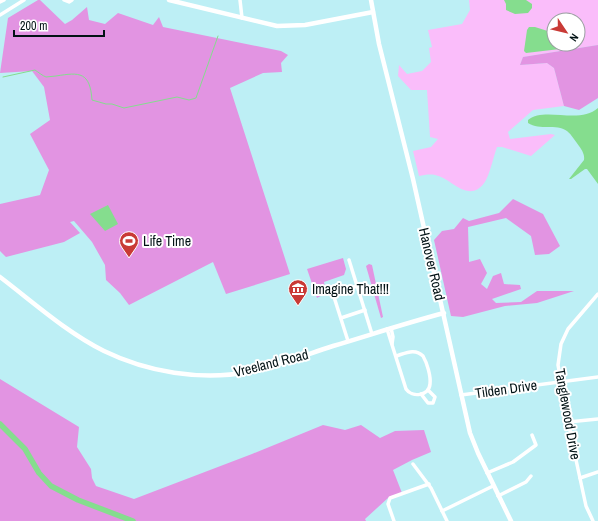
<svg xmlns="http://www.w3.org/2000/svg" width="598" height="521" font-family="'Archivo Narrow',sans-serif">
  <rect width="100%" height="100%" fill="#bdeff5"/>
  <path fill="#fabdfa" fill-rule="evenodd" d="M469 0H598V45L523 57 520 65 547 63 554 68 564 106 533 110 508 132 510 139 551 134 555 135 531 156 502 147H497C493 158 491 170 486 180 484 184 481 187 478 189 463 198 449 177 435 175 430 174 424 175 419 176L413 151 431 147 438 139 430 137 427 90H411L398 76 399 65 407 74 422 71 431 62 429 48 432 47 428 30 462 24 470 10ZM554 20H578V44H554Z"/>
  <g fill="#e294e2">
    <path d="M38 0H40L65 24 72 20 87 7 89 20 105 24 118 13 153 25 159 17 163 27 281 51 288 55 281 63 282 72 263 73 230 88 290 274 226 294 213 262 129 305 120 293 106 280 105 265 92 242 74 221 70 222 80 233 64 242 6 257 0 251V204L40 195 49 170 30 134 50 120 44 87 32 71 0 73 8 18Z"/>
    <path d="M598 45V98L579 110 564 106 554 68 547 63 520 65 523 57Z"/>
    <path d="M513 199 543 214 560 246 549 254 535 255 531 236 506 218 468 227 469 262 480 259 487 273 481 284 487 289 493 276 501 273 504 284 520 285 521 289 492 299 496 303 521 302 537 291H574L537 303 505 306 463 317 451 316 434 240 442 231 454 229 463 218 469 221 499 213Z"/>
    <path d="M343 258 346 269 344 275 324 282 326 293 317 298 307 269Z"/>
    <path d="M369 264 372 265 383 317 381 318 366 266Z"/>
    <path d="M0 379 79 427 77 447 91 469 92 478 96 486 134 499 252 454 323 425 345 430 361 425 380 438 395 431 424 430 431 452 412 460 393 470 402 493 388 498 365 519 366 521H0Z"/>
  </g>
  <g fill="#85dd8e">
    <path d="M504 0H526L532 4V8L528 13 515 14 506 10V4Z"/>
    <path d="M529 27H535L554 33V44H577L576 45 560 49 526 53 524 51 527 30Z"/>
    <path d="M598 108V184L587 169H585L571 179H569L584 160C585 155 582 150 579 146 575 141 572 135 567 131 556 123 540 131 528 123V120C545 106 579 125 598 108Z"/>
    <path d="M108 205 118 224 105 231 90 214Z"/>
  </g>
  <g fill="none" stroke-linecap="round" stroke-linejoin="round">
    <path stroke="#85dd8e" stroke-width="1" d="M3 77 35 70C38 72 43 76 46 77 49 77 53 76 56 76 80 72 90 72 92 100L106 104H112L124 108 177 97 189 100 196 98 218 36"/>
    <path stroke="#85dd8e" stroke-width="5.5" d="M0 424 25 449 39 473 51 486 78 500 133 521"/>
    <g stroke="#fff" stroke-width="3.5">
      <path d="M64 0 69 2 72 0"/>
      <path d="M240 0 242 18"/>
      <path d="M0 2 4 0"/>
      <path d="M0 15 24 0"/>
      <path d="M349 260 372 334"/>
      <path d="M341 318 365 310"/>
      <path d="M391 328 393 337 392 344"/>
      <path d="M387 329 406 389C412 398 429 396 430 384 431 376 427 363 423 356 415 348 406 353 396 356"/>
      <path d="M348 341 334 297 339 292 357 286"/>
      <path d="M421 394 428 403H433L435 397 428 390"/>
      <path d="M461 395 598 377"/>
      <path d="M568 422 598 419"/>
      <path d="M413 464 431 488 447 521"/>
      <path d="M487 473 513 462 536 445 532 435"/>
      <path d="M580 478 598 472"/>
      <path d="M498 496 526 482 531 476"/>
      <path d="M442 511 493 486"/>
      <path d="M394 521 388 504 390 498 429 484"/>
      <path d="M593 521 586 506 573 446 558 365 561 344 568 329 598 294"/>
    </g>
    <g stroke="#fff" stroke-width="4.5">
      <path d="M169 0 277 26 305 25 373 12"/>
      <path d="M371 0 379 44 413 179 470 433 478 453 511 521"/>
      <path d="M0 277C33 302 66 332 104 351 147 372 200 381 249 372 277 366 305 355 333 346 370 335 406 323 444 313"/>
    </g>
  </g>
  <defs>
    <symbol id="stadium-pin" viewBox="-11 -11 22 30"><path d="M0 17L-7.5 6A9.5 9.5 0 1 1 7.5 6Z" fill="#c93a36" stroke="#fff"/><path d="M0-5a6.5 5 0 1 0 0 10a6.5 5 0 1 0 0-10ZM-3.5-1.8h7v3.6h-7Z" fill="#fff"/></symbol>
    <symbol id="museum-pin" viewBox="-11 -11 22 30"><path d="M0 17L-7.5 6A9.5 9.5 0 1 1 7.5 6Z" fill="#c93a36" stroke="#fff"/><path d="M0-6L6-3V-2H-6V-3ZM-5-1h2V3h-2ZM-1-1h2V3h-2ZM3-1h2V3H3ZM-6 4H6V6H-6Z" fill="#fff"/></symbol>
  </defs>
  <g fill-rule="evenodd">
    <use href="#stadium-pin" x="118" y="230" width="22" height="30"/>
    <use href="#museum-pin" x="287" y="278" width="22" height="30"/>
  </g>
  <g text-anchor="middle" stroke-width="4" stroke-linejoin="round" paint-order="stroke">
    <g font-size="14" fill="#021215" stroke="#fff" text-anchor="start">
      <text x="143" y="246">Life Time</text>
      <text x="312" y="294">Imagine That!!!</text>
    </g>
    <g font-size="14" fill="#021215" stroke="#fff">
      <text transform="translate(432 264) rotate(77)" y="5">Hanover Road</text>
      <text transform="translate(271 363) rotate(-14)" y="5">Vreeland Road</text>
      <text transform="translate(506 389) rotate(-8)" y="5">Tilden Drive</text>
      <text transform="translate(568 414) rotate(80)" y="5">Tanglewood Drive</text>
    </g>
  </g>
  <g transform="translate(566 32) rotate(125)"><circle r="19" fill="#ffffff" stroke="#9aa0a1"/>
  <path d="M0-3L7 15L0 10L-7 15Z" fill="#c93a36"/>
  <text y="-6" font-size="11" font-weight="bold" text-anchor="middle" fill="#021215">N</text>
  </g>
  <path d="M14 30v6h90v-6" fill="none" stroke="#021215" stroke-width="2"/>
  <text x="20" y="30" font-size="12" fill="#021215" stroke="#ffffff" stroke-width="3" paint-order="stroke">200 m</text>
</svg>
